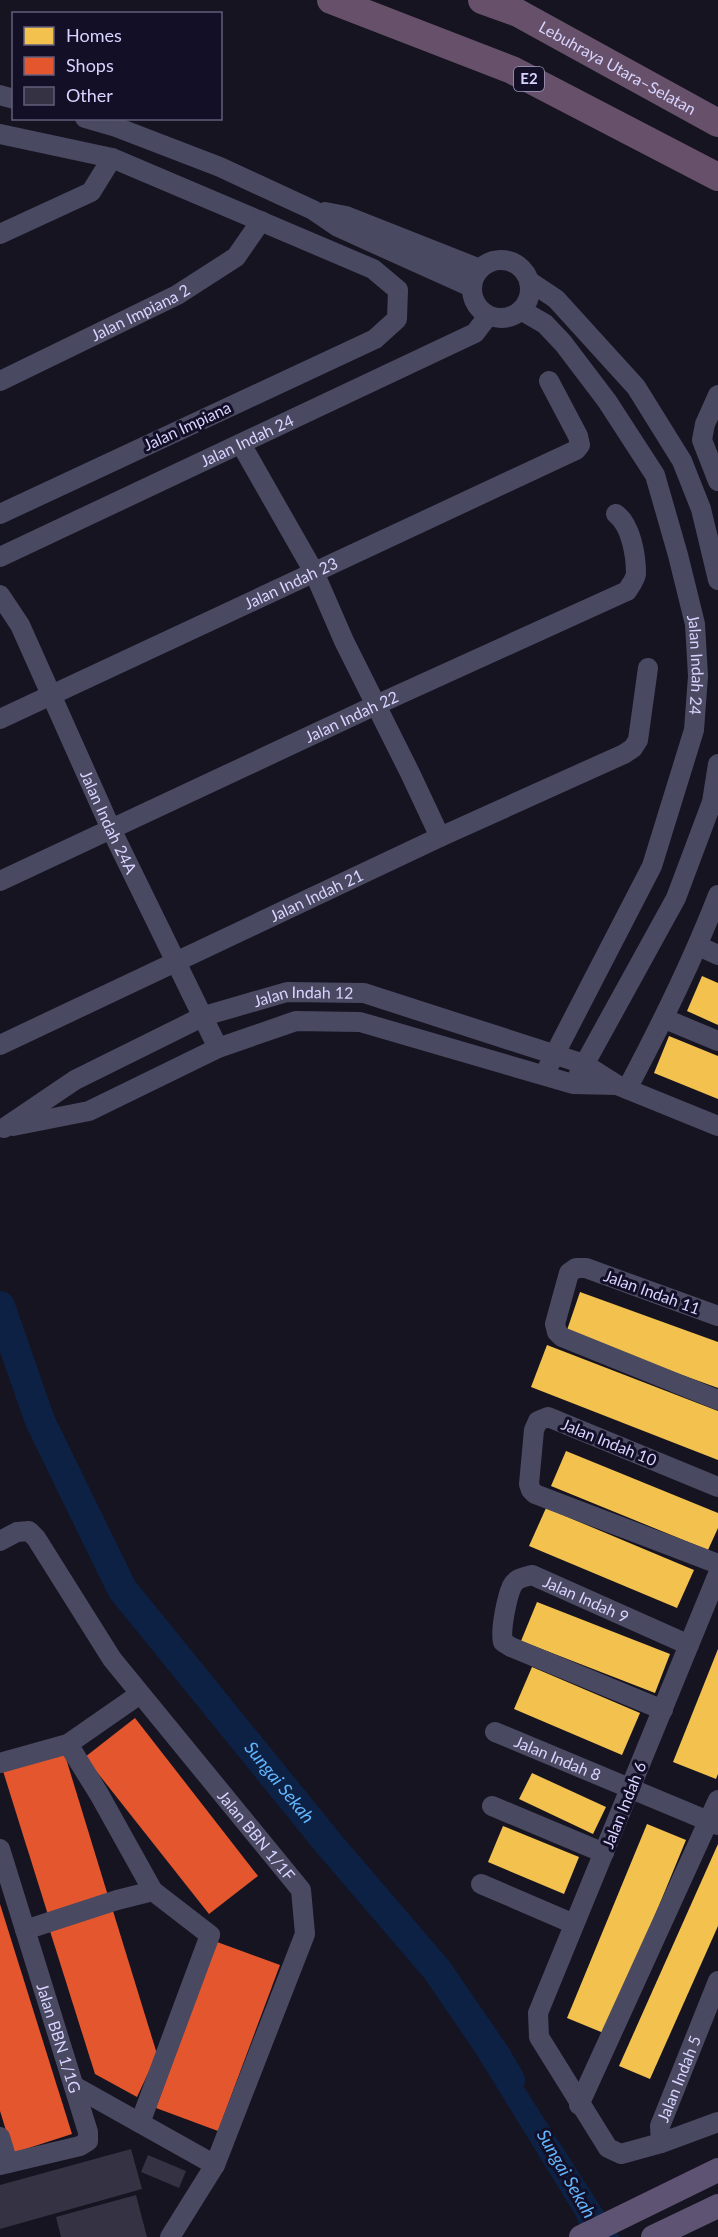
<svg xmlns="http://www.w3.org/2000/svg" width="718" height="2237" font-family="Lato,sans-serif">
  <rect width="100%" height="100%" fill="#161421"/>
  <path fill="#0d2144" d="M495 2042 620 2237H585L576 2216 475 2052Z"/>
  <g fill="#f2c14e">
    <path d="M702 976 718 983V1025L687 1011Z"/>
    <path d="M669 1036 718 1056V1099L654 1073Z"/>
    <path d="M580 1292 718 1342V1388L566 1333Z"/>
    <path d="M547 1345 718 1411V1460L531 1387Z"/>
    <path d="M566 1451 718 1513V1528L708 1550 551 1486Z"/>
    <path d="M546 1508 694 1570 677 1608 529 1546Z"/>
    <path d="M537 1602 670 1654 655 1693 521 1641Z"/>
    <path d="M718 1649V1774L716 1779 673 1762Z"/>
    <path d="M532 1667 640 1713 622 1755 514 1709Z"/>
    <path d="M532 1773 606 1807 593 1834 519 1799Z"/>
    <path d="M647 1824 686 1840 606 2034 567 2018Z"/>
    <path d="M503 1826 579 1857 564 1894 488 1862Z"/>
    <path d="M718 1844V1926L650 2079 619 2066Z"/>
  </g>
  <g fill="#e4572e">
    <path d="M135 1718 258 1876 209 1914 85 1757Z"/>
    <path d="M64 1752 109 1899 49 1918 3 1771Z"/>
    <path d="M0 1904 72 2134 13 2153 0 2111Z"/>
    <path d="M113 1911 157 2054 137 2097 95 2074 50 1931Z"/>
    <path d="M217 1942 280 1965 218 2131 156 2108Z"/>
  </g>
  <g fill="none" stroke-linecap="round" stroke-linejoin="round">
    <path stroke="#0d2144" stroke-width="30" id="s1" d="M0 1306 40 1421 122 1589 329 1844 437 1970 496 2056 510 2080"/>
  </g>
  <g fill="#343243">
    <path d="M131 2149 142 2189 0 2229V2185Z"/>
    <path d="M148 2155 186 2171 179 2188 141 2172Z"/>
    <path d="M136 2195 147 2237H61L56 2217Z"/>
  </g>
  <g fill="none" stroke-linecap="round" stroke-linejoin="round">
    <g stroke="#4a4962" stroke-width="20">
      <path d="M0 95 14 99"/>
      <path d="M85 118 116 127 220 167 313 210 338 227 471 287"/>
      <path d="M0 134 112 158 373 269 398 290 397 319 375 339 0 514"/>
      <path d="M325 212 346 216 480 269"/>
      <path d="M0 234 91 192 112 158"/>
      <circle cx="501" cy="289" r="29"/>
      <path d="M529 281 556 299 636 387 682 461 701 509 718 580"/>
      <path id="s2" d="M521 310 545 324 563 343 607 401 655 475 678 555 695 624 698 676 694 730 652 866 544 1075"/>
      <path id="s3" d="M0 381 177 295 236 257 261 221"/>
      <path d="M718 395 705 424 702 440 718 481"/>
      <path d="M241 444 314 572 344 641 410 773 440 837"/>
      <path id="s4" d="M0 557 475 333 488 316"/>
      <path id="s5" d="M0 595 20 625 111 829 218 1048"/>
      <path id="s6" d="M0 719 576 450 580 445 578 436 549 381"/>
      <path id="s7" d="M0 881 376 705 627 591C630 586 635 580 636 574 636 555 631 525 616 514"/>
      <path d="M698 946 718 955"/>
      <path d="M665 1019 718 1041"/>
      <path id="s8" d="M0 1045 440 837 624 754 633 748 638 740 648 668"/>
      <path d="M578 1076 676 898 712 802 718 764"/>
      <path d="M627 1089C661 1025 692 962 718 895"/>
      <path d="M13 1126 89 1111 218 1048 296 1021 360 1022 573 1084 617 1085"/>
      <path id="s9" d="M4 1128 75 1080 204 1016 287 992 364 993 584 1064 617 1085 718 1126"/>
      <path d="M718 1316 586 1268H576L569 1273 555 1324 557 1332 562 1337 718 1400"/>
      <path d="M718 1487 548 1417 538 1421 534 1430 529 1484 531 1490 535 1494 718 1564"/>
      <path id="s10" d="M0 1541 17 1532 29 1531 36 1538 112 1659 301 1890 305 1934 215 2165 170 2237"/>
      <path d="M718 1574 538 2013 539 2037 608 2148 621 2154 661 2143 718 2122"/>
      <path id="s11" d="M663 1710 511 1647 503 1642C500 1630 507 1597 512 1586 516 1578 524 1577 532 1575L689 1645"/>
      <path id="s12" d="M495 1732 718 1825"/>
      <path d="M68 1744 99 1794 153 1891 210 1935 140 2123"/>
      <path d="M0 1763 68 1744 140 1694"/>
      <path d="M492 1806 604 1853"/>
      <path id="s13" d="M0 1849 88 2132V2141L80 2146 0 2165"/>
      <path d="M481 1884 574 1924"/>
      <path d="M25 1930 117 1900 153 1891"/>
      <path d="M74 2086 215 2165"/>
      <path d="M579 2105 718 1800"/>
      <path d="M0 2137 8 2163"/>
      <path id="s14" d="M661 2143 660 2126 718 1981"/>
    </g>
    <g stroke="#5e5373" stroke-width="24">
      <path d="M581 2237 718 2170"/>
      <path d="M653 2237 718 2206"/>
    </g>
    <g stroke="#67516a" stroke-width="28">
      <path d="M331 0 512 70 718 177"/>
      <path id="s15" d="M482 0 518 13 718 123"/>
    </g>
  </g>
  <g text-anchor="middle" stroke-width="6" stroke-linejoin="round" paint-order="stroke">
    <rect fill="#130f26" stroke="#9e99be" stroke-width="1.5" x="514" y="67" width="30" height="24" rx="4.5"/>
    <g font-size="15" font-weight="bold" fill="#d9d4ff">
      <text x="529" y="84">E2</text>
    </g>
    <g font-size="16" fill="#d9d4ff" stroke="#130f26">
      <text dy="6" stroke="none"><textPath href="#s15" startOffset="152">Lebuhraya Utara–Selatan</textPath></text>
      <text dy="6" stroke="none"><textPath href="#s3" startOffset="156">Jalan Impiana 2</textPath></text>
      <text transform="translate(187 426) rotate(-25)" y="6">Jalan Impiana</text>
      <text dy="6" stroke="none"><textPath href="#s4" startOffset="273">Jalan Indah 24</textPath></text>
      <text dy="6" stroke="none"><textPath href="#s6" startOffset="321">Jalan Indah 23</textPath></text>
      <text dy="6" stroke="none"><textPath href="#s2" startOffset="410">Jalan Indah 24</textPath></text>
      <text dy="6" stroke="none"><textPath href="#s7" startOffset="388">Jalan Indah 22</textPath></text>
      <text dy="6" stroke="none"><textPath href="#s5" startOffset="252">Jalan Indah 24A</textPath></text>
      <text dy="6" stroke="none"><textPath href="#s8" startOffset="350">Jalan Indah 21</textPath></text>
      <text dy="6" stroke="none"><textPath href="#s9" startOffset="332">Jalan Indah 12</textPath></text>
      <text transform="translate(652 1292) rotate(20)" y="6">Jalan Indah 11</text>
      <text transform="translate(609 1442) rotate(22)" y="6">Jalan Indah 10</text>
      <text dy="6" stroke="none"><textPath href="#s11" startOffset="314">Jalan Indah 9</textPath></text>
      <text dy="6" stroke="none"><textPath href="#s12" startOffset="68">Jalan Indah 8</textPath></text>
      <text transform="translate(624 1805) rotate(-68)" y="6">Jalan Indah 6</text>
      <text dy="6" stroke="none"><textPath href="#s10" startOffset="412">Jalan BBN 1/1F</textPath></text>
      <text dy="6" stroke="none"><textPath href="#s13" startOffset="198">Jalan BBN 1/1G</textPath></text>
      <text dy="6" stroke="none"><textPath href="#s14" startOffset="68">Jalan Indah 5</textPath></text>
    </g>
    <g font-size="18" font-style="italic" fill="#62b6ff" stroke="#130f26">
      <text dy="6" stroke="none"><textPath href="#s1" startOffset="558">Sungai Sekah</textPath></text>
      <text transform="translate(566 2174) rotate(60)" y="6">Sungai Sekah</text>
    </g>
  </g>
  <rect x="12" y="12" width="210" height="108" fill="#130f26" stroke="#625e7d" stroke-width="1.5"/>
  <rect x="24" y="27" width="30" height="18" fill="#f2c14e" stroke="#625e7d" stroke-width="1.5"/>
  <text x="66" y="42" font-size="18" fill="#d9d4ff">Homes</text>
  <rect x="24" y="57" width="30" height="18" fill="#e4572e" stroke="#625e7d" stroke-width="1.5"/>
  <text x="66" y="72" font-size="18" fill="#d9d4ff">Shops</text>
  <rect x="24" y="87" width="30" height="18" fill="#343243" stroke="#625e7d" stroke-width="1.5"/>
  <text x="66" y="102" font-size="18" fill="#d9d4ff">Other</text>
</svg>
